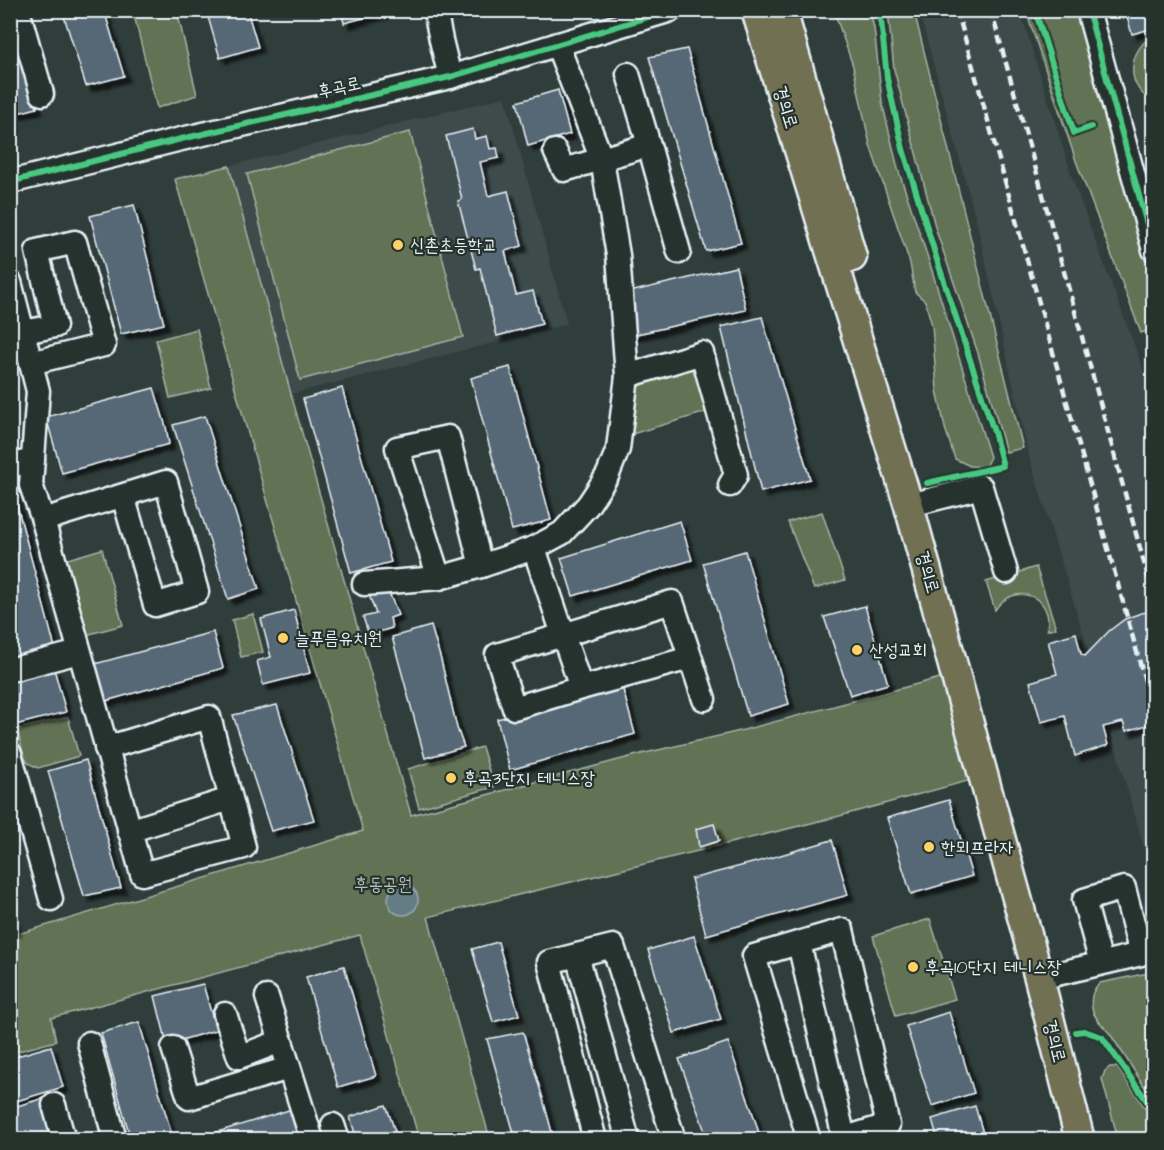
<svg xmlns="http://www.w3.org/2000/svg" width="1164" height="1150" font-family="'Architects Daughter','Poor Story',sans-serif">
  <defs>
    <filter id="shadow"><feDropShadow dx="5.5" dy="5.5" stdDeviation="1.5" flood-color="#0009"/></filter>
  </defs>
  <rect width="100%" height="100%" fill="#303e3b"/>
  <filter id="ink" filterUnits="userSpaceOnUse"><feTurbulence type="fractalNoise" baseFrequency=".0167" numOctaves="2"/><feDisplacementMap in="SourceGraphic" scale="12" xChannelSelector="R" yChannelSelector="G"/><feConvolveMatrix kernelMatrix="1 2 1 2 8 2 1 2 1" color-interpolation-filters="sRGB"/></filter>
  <g filter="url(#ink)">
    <g fill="#3c4b4c">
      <path d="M919 11H1020L1076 189 1141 363 1153 405V879L1083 633 1030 460 976 219Z"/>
      <path d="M505 97 567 324 291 394 229 166Z"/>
    </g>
    <g fill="#627254" stroke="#a5b2a6" stroke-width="1.5">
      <path d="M133 11H177L197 95 157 108Z"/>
      <path d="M834 11H871V16L874 28 882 102 898 169 928 258 990 457 985 467 970 466 955 459 945 428 937 390 932 325 925 301 915 292 910 263 870 145 853 66Z"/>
      <path d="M888 11H914L1023 448 1006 452 978 353 936 230 894 69Z"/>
      <path d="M1026 11H1080L1153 266V329L1141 333 1076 161Z"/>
      <path d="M1153 35V102C1125 85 1127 53 1153 35Z"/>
      <path d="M410 132 463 337 300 380 247 174Z"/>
      <path d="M229 166 291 394 411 815 641 754 736 732 940 678 971 780 836 817 428 917 490 1139H419L360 935 51 1018 56 1041 11 1053V936L363 831 316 670 175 179Z"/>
      <path d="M197 329 211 388 170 398 156 340Z"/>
      <path d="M697 366 710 411 632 434 633 383Z"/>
      <path d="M822 512 845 580 814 589 788 522Z"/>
      <path d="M102 549 123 625 82 636 61 561Z"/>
      <path d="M1036 567 1056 628 1047 630C1055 597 1015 580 995 610L986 582Z"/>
      <path d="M253 614 263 652 241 657 232 620Z"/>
      <path d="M68 717 79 756 38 768 28 763 24 757 17 729Z"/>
      <path d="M482 747 494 787 419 808 408 769Z"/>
      <path d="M930 919 955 999 896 1016 873 936Z"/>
      <path d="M1153 972H1154L1153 1100C1139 1078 1125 1056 1110 1034 1104 1026 1094 1019 1092 1008 1090 998 1093 989 1100 983Z"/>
      <path d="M1110 1067H1117L1140 1100 1149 1115 1153 1125V1139H1118L1102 1079 1105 1071Z"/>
    </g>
    <circle fill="#637c86" stroke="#98abb4" stroke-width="1.5" cx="403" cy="900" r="15"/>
    <g fill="#576874" stroke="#e8f1f8" stroke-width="1.5" filter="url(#shadow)">
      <path d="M104 10 124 76 86 86 62 10Z"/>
      <path d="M206 10H247L258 47 220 58Z"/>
      <path d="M341 10H394L344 23Z"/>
      <path d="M1125 10H1154V28L1132 34Z"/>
      <path d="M18 41 37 108 10 115V43Z"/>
      <path d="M687 49 741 243 706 251 649 57Z"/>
      <path d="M558 90 570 134 528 146 517 102Z"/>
      <path d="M473 129 475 139 487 136 490 149 497 148 499 158 480 162 488 196 508 191 522 246 505 251 516 295 533 291 542 324 497 336 480 268 476 269 458 201 462 199 446 136Z"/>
      <path d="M134 205 164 324 121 334 90 216Z"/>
      <path d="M736 267 746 310 632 335 625 293Z"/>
      <path d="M762 317 810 479 761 492 721 327Z"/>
      <path d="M510 367 551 520 512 530 471 378Z"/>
      <path d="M154 388 166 427 169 444 62 473 46 417Z"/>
      <path d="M342 388 391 562 351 573 303 399Z"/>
      <path d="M205 416 259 589 228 599 173 425Z"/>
      <path d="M10 479 55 648 10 661Z"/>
      <path d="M680 521 692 560 573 596 561 558Z"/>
      <path d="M745 551 789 704 748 716 703 563Z"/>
      <path d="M388 590 398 615 390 618 392 628 369 635 363 617 376 614 369 595Z"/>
      <path d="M865 606 888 684 850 695 824 617Z"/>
      <path d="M294 610 310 673 263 685 257 661 271 657 261 619Z"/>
      <path d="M1154 611V723L1126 731 1123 722 1103 727 1108 745 1075 756 1065 716 1041 722 1030 682 1057 674 1048 641 1076 633 1081 654 1085 656 1109 631 1125 619 1141 613Z"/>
      <path d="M431 626 441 660 457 728 464 747 425 758 392 637Z"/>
      <path d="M213 632 223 668 102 702 91 665Z"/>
      <path d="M54 669 66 712 15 725 10 706V678Z"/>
      <path d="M622 686 635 734 510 770 497 719Z"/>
      <path d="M277 705 314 820 271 831 233 715Z"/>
      <path d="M86 760 121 888 84 896 48 771Z"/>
      <path d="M949 800 972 876 911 894 887 818Z"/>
      <path d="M714 824 719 841 699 847 696 829Z"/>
      <path d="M832 840 848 895 706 935 691 879 760 861Z"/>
      <path d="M10 909 16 930 10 932Z"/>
      <path d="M694 936 721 1019 674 1033 648 950Z"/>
      <path d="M498 942 519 1015 493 1022 472 949Z"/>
      <path d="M344 966 376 1076 338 1087 306 977Z"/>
      <path d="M203 984 216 1030 167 1044 155 996Z"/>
      <path d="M949 1012 974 1093 932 1106 906 1026Z"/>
      <path d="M139 1022 171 1132 145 1140H131L101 1033Z"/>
      <path d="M523 1032 543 1099 554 1140H516L487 1039Z"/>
      <path d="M728 1042 754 1117 761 1140H708L679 1059Z"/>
      <path d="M51 1046 63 1087 10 1103V1058Z"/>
      <path d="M45 1098 58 1140H10V1108Z"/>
      <path d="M386 1105 398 1140H357L350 1117Z"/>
      <path d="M975 1106 985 1140H938L932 1119Z"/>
      <path d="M299 1107 309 1140H205L204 1136Z"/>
    </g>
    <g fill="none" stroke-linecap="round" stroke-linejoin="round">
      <defs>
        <g id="minor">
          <path d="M18 10 42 94"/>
          <path d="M435 10 441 40 450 77"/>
          <path d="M1088 10 1154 250"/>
          <path d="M628 74 649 145 679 252"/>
          <path d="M555 151 564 170 649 145"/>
          <path d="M10 182 177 140 450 77 671 10"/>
          <path d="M10 282 38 391 31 485 43 520 142 874 244 847 209 717 106 748"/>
          <path d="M23 332 55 326 37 251 75 242 104 345 31 363"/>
          <path d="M627 376 702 353 736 475 730 485"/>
          <path d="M10 466 33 460"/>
          <path d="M922 502 981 487 1006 572"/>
          <path d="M43 520 166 482 197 592 155 605 123 496"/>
          <path d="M534 548 581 688"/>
          <path d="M439 578 397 448 448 437 481 566"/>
          <path d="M364 584 439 578 481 566 534 548 562 533 588 505 598 490 608 474 618 449 627 376 618 255 602 160 557 44"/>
          <path d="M690 658 581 688 514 708 497 655 672 602 704 699"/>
          <path d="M10 670 79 652"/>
          <path d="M10 754 51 899"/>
          <path d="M129 831 230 799"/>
          <path d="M799 943 844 1138"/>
          <path d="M577 955 628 1140"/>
          <path d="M1048 976 1141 954 1124 888 1084 900 1101 963"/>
          <path d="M267 997 312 1140"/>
          <path d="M225 1014 239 1057 281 1041"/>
          <path d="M89 1043 115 1140"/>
          <path d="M173 1048 189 1098 289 1068"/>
          <path d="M54 1105 64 1140"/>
          <path d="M333 1125 338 1140"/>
          <path d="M595 1140 549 962 613 946 674 1140"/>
          <path d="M809 1140 754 956 842 930 888 1125 839 1140"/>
        </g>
        <g id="major">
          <path d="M756 10 909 506 1039 978 1080 1140"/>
          <path d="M782 10 852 257"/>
        </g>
      </defs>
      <use href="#minor" stroke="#e8f1f8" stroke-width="27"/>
      <use href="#major" stroke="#e8f1f8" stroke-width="33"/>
      <use href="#minor" stroke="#26332d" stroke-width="22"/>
      <use href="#major" stroke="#716f52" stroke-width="28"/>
      <g stroke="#e8f1f8" stroke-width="4.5" stroke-dasharray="9 4.5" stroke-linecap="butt">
        <path d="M957 10 1154 713"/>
        <path d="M991 10 1038 177 1154 599"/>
      </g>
      <defs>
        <g id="cycleway">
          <path d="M880 10 887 78 903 149 937 260 994 432 1003 466 927 483"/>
          <path d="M1035 10 1074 133 1091 127"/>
          <path d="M1088 10 1154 250"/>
          <path d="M10 182 177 140 450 77 671 10"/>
          <path d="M1076 1032 1084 1031 1102 1037 1154 1111"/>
        </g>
      </defs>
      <use href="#cycleway" stroke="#26332d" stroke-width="10"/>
      <use href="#cycleway" stroke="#46c982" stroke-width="6"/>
    </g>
  </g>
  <g fill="#ffd166" stroke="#26332d" stroke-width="2">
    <circle cx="398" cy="245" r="6"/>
    <circle cx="283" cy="638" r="6"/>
    <circle cx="857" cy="650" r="6"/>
    <circle cx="451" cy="778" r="6"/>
    <circle cx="929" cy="847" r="6"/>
    <circle cx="913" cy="967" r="6"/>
  </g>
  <g text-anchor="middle" stroke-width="4.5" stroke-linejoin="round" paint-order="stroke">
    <g font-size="18" fill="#e8f1f8" stroke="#26332d">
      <text transform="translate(339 87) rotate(-13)" y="6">후곡로</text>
      <text transform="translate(786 107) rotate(73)" y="6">경의로</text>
      <text transform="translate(928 572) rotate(74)" y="6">경의로</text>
      <text transform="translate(1055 1041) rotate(76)" y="6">경의로</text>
    </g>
    <g font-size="18" fill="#e8f1f8" stroke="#26332d" text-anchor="start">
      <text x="410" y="251">신촌초등학교</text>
      <text x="295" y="644">늘푸름유치원</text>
      <text x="869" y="656">산성교회</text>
      <text x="463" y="784">후곡3단지 테니스장</text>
      <text x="941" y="853">한뫼프라자</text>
      <text x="925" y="973">후곡10단지 테니스장</text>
    </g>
    <g font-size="18" fill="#b2beb6" stroke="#26332d">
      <text x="383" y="890">후동공원</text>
    </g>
  </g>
  <rect width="1164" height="1150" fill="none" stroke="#26332d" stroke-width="36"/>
  <rect x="18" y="18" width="1128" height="1114" fill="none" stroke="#e8f1f8" stroke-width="2" filter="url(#ink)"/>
</svg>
